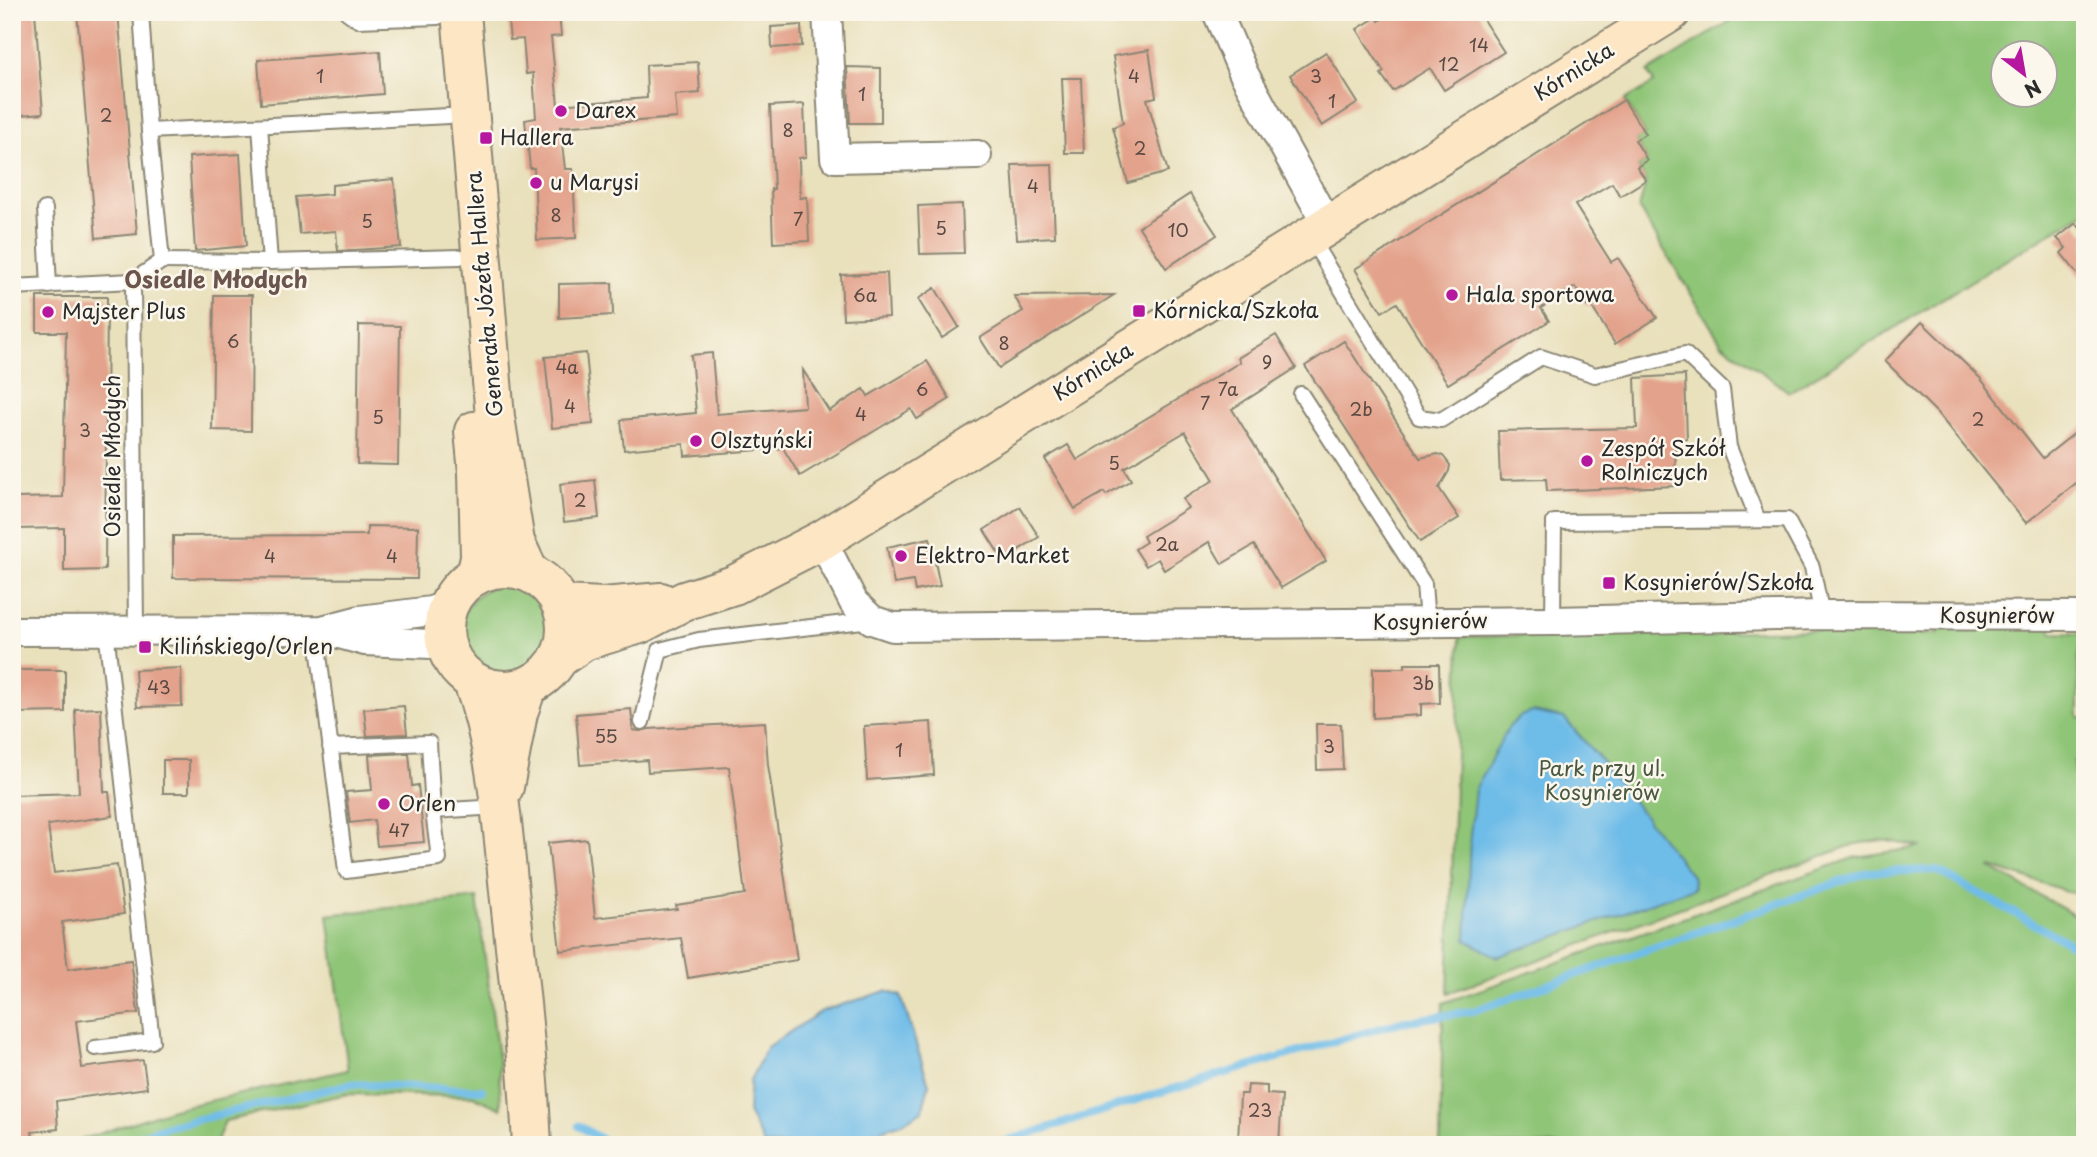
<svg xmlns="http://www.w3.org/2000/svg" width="2097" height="1157" font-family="'Playpen Sans',sans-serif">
  <rect width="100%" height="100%" fill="#fbf7ec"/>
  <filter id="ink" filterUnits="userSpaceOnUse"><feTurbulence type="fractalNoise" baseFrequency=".0143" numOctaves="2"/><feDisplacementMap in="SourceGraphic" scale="14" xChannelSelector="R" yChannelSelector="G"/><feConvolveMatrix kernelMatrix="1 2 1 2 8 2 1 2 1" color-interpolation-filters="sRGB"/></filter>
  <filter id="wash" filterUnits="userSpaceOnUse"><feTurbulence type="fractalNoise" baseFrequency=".00686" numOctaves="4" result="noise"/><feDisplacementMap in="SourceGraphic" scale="28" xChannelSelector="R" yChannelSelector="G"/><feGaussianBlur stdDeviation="1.57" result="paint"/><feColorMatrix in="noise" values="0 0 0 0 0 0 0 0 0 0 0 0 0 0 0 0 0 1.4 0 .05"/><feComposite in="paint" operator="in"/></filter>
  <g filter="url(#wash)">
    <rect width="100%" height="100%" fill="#e9e0bc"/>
    <g fill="#8fc577" stroke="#5d7851" stroke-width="2" fill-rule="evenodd">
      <path d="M1745 12H2085V212L1789 392 1721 343 1639 209 1646 181 1638 167 1647 160 1635 140 1645 134 1625 100 1654 83 1648 72ZM2002 52H2044V94H2002Z"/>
      <circle cx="506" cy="630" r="45"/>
      <path d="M2051 626 2052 633 2085 634V648H2079L2078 656V717L2085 718V758L2074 761 2076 778 2085 777V791L2078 792 2080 806H2085V1145H1440L1443 1003 1856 857 1922 847 1882 840 1855 844 1448 993 1460 637 1919 628 1921 635 1939 633 1940 627ZM1992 867 2079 895 2083 920 1991 868Z"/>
      <path d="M477 898 499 1064 501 1109 473 1096 347 1094 225 1121 215 1145H65L173 1109 348 1070 328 915Z"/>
    </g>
    <g fill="#6ebce8" stroke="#4c748a" stroke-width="2">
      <path d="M1533 712 1564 718 1600 759 1675 855 1692 876 1694 888 1497 957 1466 940 1470 836 1475 790 1508 728 1520 716Z"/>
      <path d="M886 991 901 996 929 1085 922 1111 902 1123 836 1145H764L748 1112 750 1080 767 1047 822 1011Z"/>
    </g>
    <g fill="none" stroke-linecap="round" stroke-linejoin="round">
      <g stroke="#6ebce8" stroke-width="8">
        <path d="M579 1126 611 1145"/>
        <path d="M114 1145 165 1127 351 1084 482 1090"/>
        <path d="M994 1145 1155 1094 1401 1022 1473 1011 1868 872 1936 870 2085 952"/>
      </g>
    </g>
    <g id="blocks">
      <g fill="#e3a28b">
        <path d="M12 12H35L43 113 12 116V88H15Z"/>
        <path d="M77 12H118L137 234 96 238Z"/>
        <path d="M507 12H559L561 36 551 37 558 105 647 98 646 65 698 62 700 93 675 95 677 118 560 127 565 169H573L576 238 537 240 534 168H530L525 120 536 118 533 73 526 74 523 39 510 40Z"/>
        <path d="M1392 12H1478L1504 52 1444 90 1430 68 1393 91 1381 74 1384 72 1357 29 1377 17 1379 21Z"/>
        <path d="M801 25 802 46 772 48 771 27Z"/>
        <path d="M1149 50 1156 97 1147 99 1168 172 1128 183 1113 127 1123 123 1113 56Z"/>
        <path d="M380 51 383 94 261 104 258 60Z"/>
        <path d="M1326 52 1358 103 1322 126 1290 75Z"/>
        <path d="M847 67 881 68V123H850Z"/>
        <path d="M1062 78H1081L1084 153H1065Z"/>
        <path d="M1624 100 1645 134 1635 140 1647 160 1637 167 1646 180 1620 196 1612 183 1575 205 1611 262 1618 258 1657 318 1615 344 1590 304 1587 306 1575 287 1541 308 1549 321 1448 384 1397 303 1382 312 1355 269Z"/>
        <path d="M804 104 806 157 799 158 800 198 807 197 809 241 773 243 771 189H774L770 106Z"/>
        <path d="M240 154 246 246 195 251 189 157Z"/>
        <path d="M1052 164 1055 237 1017 239 1012 165Z"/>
        <path d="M394 179 401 247 338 251 336 231 300 234 296 197 332 194V185Z"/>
        <path d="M1190 194 1217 235 1166 268 1139 227Z"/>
        <path d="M962 204 964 253 920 254 918 206Z"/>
        <path d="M2076 223 2085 234V283L2061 253 2066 248 2057 238Z"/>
        <path d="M887 273 889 317 843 319 841 275Z"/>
        <path d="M612 283 613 315 559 318V284Z"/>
        <path d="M935 288 959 327 942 338 918 299Z"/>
        <path d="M214 295H252L251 431 212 430Z"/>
        <path d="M1114 295 999 368 980 338 1023 311 1014 296Z"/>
        <path d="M37 297H107L105 570 64 571V528L16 529V498L63 497 66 332H37Z"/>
        <path d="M1922 322 1980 378 2043 458 2085 425V476L2026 523 1938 414 1885 361Z"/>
        <path d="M359 325 400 326 398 465 357 464Z"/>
        <path d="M1276 335 1296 368 1232 409 1326 561 1281 588 1254 545 1222 564 1209 542 1164 570 1158 559 1146 566 1135 549 1146 542 1143 536 1188 508 1183 499 1214 480 1185 432 1124 468 1131 480 1106 495 1104 492 1075 509 1045 459 1068 445 1077 460 1240 362 1238 358Z"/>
        <path d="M1344 341 1420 458 1438 454 1443 456 1450 465 1449 471 1439 488 1459 518 1420 542 1305 366Z"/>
        <path d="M586 353 593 424 552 428 545 357Z"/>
        <path d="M712 353 717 414 805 407 803 370 829 411 864 389 868 396 927 361 950 399 917 419 911 409 800 476 783 448 685 456 684 444 624 450 621 420 696 413 691 355Z"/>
        <path d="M1685 375 1687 439H1675L1676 486 1547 491 1546 479 1500 480 1498 431 1637 428 1635 378Z"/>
        <path d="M595 480 599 518 564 522 560 484Z"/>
        <path d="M1020 507 1039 537 1003 560 984 530Z"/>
        <path d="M367 526 418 527 417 579 173 578V536L367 535Z"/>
        <path d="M930 538 940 586 915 591 913 581 894 584 887 547Z"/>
        <path d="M1405 664H1439L1440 703 1421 704V715L1373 718V668H1405Z"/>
        <path d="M181 668 182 706 137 707 135 670Z"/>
        <path d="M12 670H65V712L12 713Z"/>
        <path d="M404 706 407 734 367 736 364 709Z"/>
        <path d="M101 708 104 792H109L112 816 48 825 54 873 117 865 124 914 62 922 68 969 131 960 138 1013 76 1021 82 1068 143 1060 147 1088 56 1101 58 1129 32 1132 34 1145H12V795L79 793 75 709Z"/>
        <path d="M631 709 633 730 640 731 649 729 765 722 768 765 797 960 688 978 681 938 560 951 548 843 587 839 595 918 677 909 676 905 745 894 729 767 648 772 647 760 580 765 576 714Z"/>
        <path d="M931 722 934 775 867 780 864 726Z"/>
        <path d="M1316 724H1341L1343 769 1317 770Z"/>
        <path d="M409 753 412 786 418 785 424 842 377 846 374 820 350 823 346 792 372 790 369 755Z"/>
        <rect x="163" y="760" width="26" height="33"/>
        <path d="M1248 1085 1267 1086V1094L1282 1095 1279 1145H1238L1240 1094H1247Z"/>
      </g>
    </g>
  </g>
  <g filter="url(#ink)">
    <use href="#blocks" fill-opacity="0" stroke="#8a8674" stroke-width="2"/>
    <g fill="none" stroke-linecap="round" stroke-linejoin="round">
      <defs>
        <g id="lane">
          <path d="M347 12 358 20 438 17"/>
          <path d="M260 126 270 262"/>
          <path d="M149 131 449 116"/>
          <path d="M45 209 49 286"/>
          <path d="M1311 239 1419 417 1441 420 1541 357 1595 375 1685 354 1722 389 1729 447 1758 520"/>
          <path d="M162 261 270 262 460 257"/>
          <path d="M133 281 136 630"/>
          <path d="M12 287 133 281 162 261 149 131 141 12"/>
          <path d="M1301 394 1424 584 1427 622"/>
          <path d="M1553 621 1554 522 1787 520 1812 567 1822 615"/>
          <path d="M316 630 346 871 439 859 433 811 429 743 330 747"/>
          <path d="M642 722 660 650 699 640 871 620"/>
          <path d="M433 811 498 807"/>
          <path d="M95 1048 152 1041 106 630"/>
        </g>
        <g id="street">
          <path d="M827 12 835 158 977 155"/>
          <path d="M1217 12 1244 74 1328 226"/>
          <path d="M822 540 854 603 872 620 893 627 1553 621 1822 615 2085 616"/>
          <path d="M325 630 365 641 431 644 447 649"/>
          <path d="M12 631 322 630 360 620 431 611 448 605"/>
        </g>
        <g id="secondary">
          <path d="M461 12 495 417 515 542 529 572"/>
          <path d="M474 431 478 473 480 558 476 575"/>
          <circle cx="505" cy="629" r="61"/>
          <path d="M562 605 603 607 661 602"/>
          <path d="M559 658 584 641 640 624 684 601 734 585 822 540 1671 12"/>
          <path d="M473 682C497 748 502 822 509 891 518 975 528 1060 532 1145"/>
          <path d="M504 787 518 713 527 687"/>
        </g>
      </defs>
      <use href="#lane" stroke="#8a8674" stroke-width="18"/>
      <use href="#street" stroke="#8a8674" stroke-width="32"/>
      <use href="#secondary" stroke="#8a8674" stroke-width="42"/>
      <use href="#lane" stroke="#fff" stroke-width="14"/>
      <use href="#street" stroke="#fff" stroke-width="28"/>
      <use href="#secondary" stroke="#fce6c4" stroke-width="38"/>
    </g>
  </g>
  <g fill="#b5179e" stroke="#fbf7ec" stroke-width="2.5">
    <circle cx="561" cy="111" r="7"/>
    <rect x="479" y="131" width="14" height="14" rx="3.5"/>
    <circle cx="536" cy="183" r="7"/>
    <circle cx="1452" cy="295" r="7"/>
    <rect x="1132" y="304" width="14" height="14" rx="3.5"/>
    <circle cx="48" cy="312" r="7"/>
    <circle cx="696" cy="441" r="7"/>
    <circle cx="1587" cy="461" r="7"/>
    <circle cx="901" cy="556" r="7"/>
    <rect x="1602" y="576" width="14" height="14" rx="3.5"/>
    <rect x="138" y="640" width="14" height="14" rx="3.5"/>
    <circle cx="384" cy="804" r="7"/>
  </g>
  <g text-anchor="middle" stroke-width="5" stroke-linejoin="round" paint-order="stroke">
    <g font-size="18" fill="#594943">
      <text x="1479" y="52">14</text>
      <text x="1449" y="71">12</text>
      <text x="320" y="83">1</text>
      <text x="1134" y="83">4</text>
      <text x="1316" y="83">3</text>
      <text x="862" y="101">1</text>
      <text x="1332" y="108">1</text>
      <text x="106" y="122">2</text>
      <text x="788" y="137">8</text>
      <text x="1140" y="155">2</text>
      <text x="1033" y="193">4</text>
      <text x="556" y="222">8</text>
      <text x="798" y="226">7</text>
      <text x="367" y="228">5</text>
      <text x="941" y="235">5</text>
      <text x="1178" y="237">10</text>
      <text x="865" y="302">6a</text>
      <text x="233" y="348">6</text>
      <text x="1004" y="350">8</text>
      <text x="1267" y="369">9</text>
      <text x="567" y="374">4a</text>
      <text x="922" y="396">6</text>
      <text x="1228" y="396">7a</text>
      <text x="1205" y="410">7</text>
      <text x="570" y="413">4</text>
      <text x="1361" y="416">2b</text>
      <text x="861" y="421">4</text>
      <text x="378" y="424">5</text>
      <text x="1978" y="426">2</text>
      <text x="85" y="437">3</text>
      <text x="1114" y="470">5</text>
      <text x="580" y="507">2</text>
      <text x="1167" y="551">2a</text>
      <text x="270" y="563">4</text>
      <text x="392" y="563">4</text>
      <text x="1423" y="690">3b</text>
      <text x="159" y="694">43</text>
      <text x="606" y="743">55</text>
      <text x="1329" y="753">3</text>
      <text x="899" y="757">1</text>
      <text x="399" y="837">47</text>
      <text x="1260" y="1117">23</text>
    </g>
    <g font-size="21" fill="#2b2b2b" stroke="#fbf7ec">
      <text transform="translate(1574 72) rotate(-32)" y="7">Kórnicka</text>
      <text transform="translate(485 294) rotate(-95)" y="7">Generała Józefa Hallera</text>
      <text transform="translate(1093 372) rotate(-32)" y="7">Kórnicka</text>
      <text transform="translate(113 456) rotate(-90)" y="7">Osiedle Młodych</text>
      <text x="1997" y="623">Kosynierów</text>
      <text transform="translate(1430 622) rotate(-1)" y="7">Kosynierów</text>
    </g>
    <g font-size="21" fill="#2b2b2b" stroke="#fbf7ec" text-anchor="start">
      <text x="575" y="118">Darex</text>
      <text x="500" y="145">Hallera</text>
      <text x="550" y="190">u Marysi</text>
      <text x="1466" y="302">Hala sportowa</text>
      <text x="1153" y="318">Kórnicka/Szkoła</text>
      <text x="62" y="319">Majster Plus</text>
      <text x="710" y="448">Olsztyński</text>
      <text x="1601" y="456">Zespół Szkół<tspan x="1601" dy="24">Rolniczych</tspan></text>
      <text x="915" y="563">Elektro-Market</text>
      <text x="1623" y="590">Kosynierów/Szkoła</text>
      <text x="159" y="654">Kilińskiego/Orlen</text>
      <text x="398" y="811">Orlen</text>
    </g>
    <g font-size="21" fill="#495942" stroke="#fbf7ec">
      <text x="1602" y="776">Park przy ul.<tspan x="1602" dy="24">Kosynierów</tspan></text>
    </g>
    <g font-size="23" font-weight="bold" fill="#6b554d" stroke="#fbf7ec">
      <text x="216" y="288">Osiedle Młodych</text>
    </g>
  </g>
  <rect width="2097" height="1157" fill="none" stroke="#fbf7ec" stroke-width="42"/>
  <g transform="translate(2024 74) rotate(149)"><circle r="33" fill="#fbf7ec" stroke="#a8a59f" stroke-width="2"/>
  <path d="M0-5L12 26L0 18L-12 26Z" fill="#b5179e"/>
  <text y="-10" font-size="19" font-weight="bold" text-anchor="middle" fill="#2b2b2b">N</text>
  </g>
</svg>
